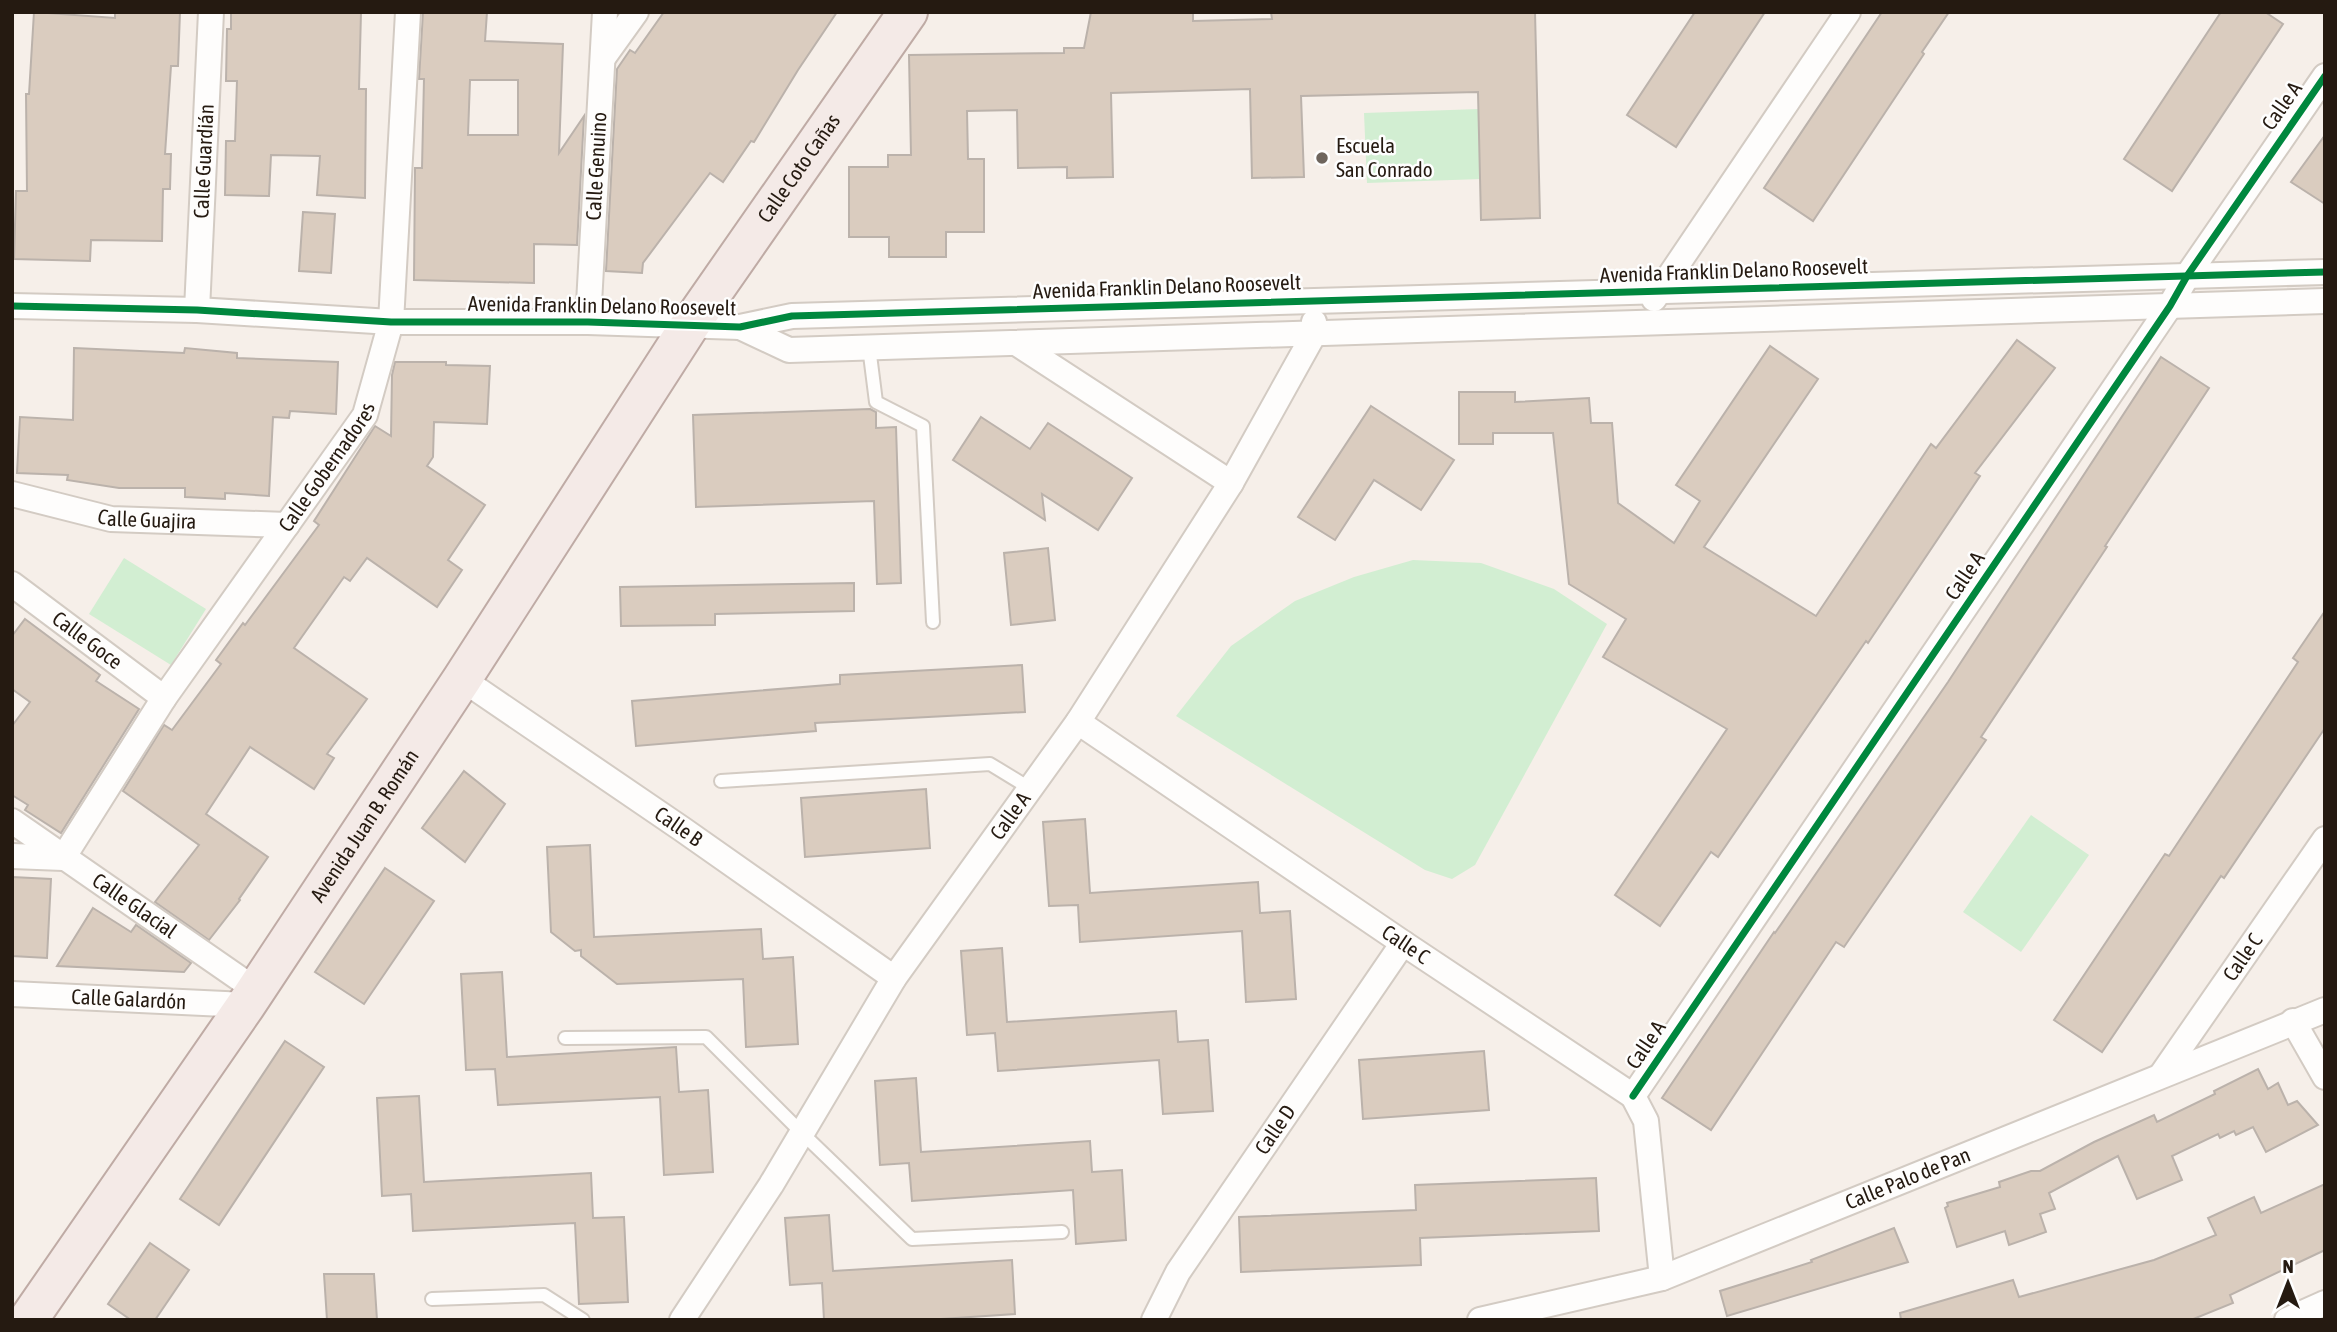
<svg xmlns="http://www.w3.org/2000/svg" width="2337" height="1332" font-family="'Asap Condensed',sans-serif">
  <rect width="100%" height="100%" fill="#f6efe9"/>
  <g fill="#d2eed2">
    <path d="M1479 109 1481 179 1367 183 1364 113Z"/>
    <path d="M124 558 206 609 171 665 89 614Z"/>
    <path d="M1413 560 1481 563 1554 589 1607 624 1475 865 1452 879 1425 870 1176 716 1231 646 1295 601 1354 577Z"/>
    <path d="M2031 815 2089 855 2021 952 1963 912Z"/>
  </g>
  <g fill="#daccbf" stroke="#bbb2ab" stroke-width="2" fill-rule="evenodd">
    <path d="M34 12 115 18V12H180L178 66H171L165 154H171L170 189H163L162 241 91 240 90 261 14 259 16 191H27L26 94H29Z"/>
    <path d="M231 12H361L359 89H366L365 198 317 195 320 156 271 155 269 196 225 195 226 141H235L237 81H226L227 29H231Z"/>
    <path d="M423 12H487L485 41 563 44 559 153 584 116 577 245 534 244V283L414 280 415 168H422L424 79H419ZM470 80H518V135H468Z"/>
    <path d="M664 12H837L798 70 754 142 751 141 723 182 710 173 643 263 642 273 606 271 617 69 630 50 635 53Z"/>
    <path d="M1091 12H1193V21L1272 19 1271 12H1535L1540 218 1481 220 1478 92 1301 96 1304 177 1252 178 1250 89 1111 93 1113 177 1067 178V167L1018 168 1017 110 967 111 968 159H984V232H946V257H889V237H849V167H888V155H911L909 55 1064 53V48H1084Z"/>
    <path d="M1695 12H1765L1676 147 1627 115Z"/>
    <path d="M1882 12H1949L1922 52 1924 54 1813 221 1764 188Z"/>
    <path d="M2221 12H2265L2283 24 2172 191 2124 159Z"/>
    <path d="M2325 135V204L2291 182Z"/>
    <path d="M303 212 335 214 331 273 299 271Z"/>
    <path d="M2017 340 2055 368 1975 473 1980 476 1868 643 1866 641 1718 857 1711 852 1660 926 1615 895 1727 729 1603 657 1626 619 1569 584 1553 433H1493V444H1459V392H1515V402L1589 398 1591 423H1612L1618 503 1674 543 1700 501 1676 485 1770 346 1818 379 1704 547 1816 616 1931 444 1936 448Z"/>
    <path d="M74 348 184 353 185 348 237 353V358L338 362 336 414 290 411 289 418 273 417 269 496 225 493V499L185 497V488H119L67 480 68 475 17 473 20 417 73 420Z"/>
    <path d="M2161 357 2209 388 2105 546 2107 547 1981 737 1986 740 1844 947 1836 942 1711 1130 1662 1098 1774 932 1775 933 1948 682Z"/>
    <path d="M395 362H446V365L490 366 487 424 434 422 433 457 427 466 485 505 448 560 462 570 437 607 367 558 350 581 344 577 294 648 367 699 327 754 334 758 314 789 250 747 206 814 268 857 239 899 240 900 209 940 155 902 199 845 123 791 164 725 172 730 221 664 216 660 243 623 245 625 319 525 314 521 375 426 391 436 392 375Z"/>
    <path d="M1371 406 1454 460 1421 510 1374 480 1335 540 1298 517Z"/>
    <path d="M870 409 876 412V428L896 427 901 583 877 584 874 501 696 507 693 415Z"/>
    <path d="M981 417 1030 449 1048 423 1132 478 1098 530 1042 494 1045 520 953 460Z"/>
    <path d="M1048 548 1055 620 1011 625 1004 553Z"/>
    <path d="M854 583V611L715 614V625L621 626 620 587Z"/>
    <path d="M2325 611V728L2224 878 2221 876 2102 1052 2054 1020 2165 854 2169 856 2298 662 2293 658Z"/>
    <path d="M25 619 100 675 96 681 139 709 61 833 25 810 28 805 12 795V726L30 702 12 689V636Z"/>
    <path d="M1022 665 1025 712 815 723 816 731 636 746 632 701 840 684V675Z"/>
    <path d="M464 771 505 804 465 862 422 828Z"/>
    <path d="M926 789 930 848 805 857 801 798Z"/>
    <path d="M1085 819 1090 893 1258 882 1260 913 1290 911 1296 999 1246 1002 1242 931 1080 942 1078 905 1049 906 1043 822Z"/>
    <path d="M590 845 594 937 761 929 763 959 793 957 798 1044 746 1047 743 979 617 984 581 956V950L575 951 551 932 547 847Z"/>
    <path d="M385 868 434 901 364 1004 315 972Z"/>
    <path d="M12 877 51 879 47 958 12 956Z"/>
    <path d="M93 908 131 932 136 925 191 963 184 972 57 966Z"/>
    <path d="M1002 948 1007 1022 1176 1011 1178 1042 1208 1040 1213 1111 1163 1114 1159 1060 998 1071 995 1033 967 1035 961 951Z"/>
    <path d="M502 972 507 1057 676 1047 679 1092 708 1090 713 1172 664 1175 660 1097 498 1105 495 1069 466 1070 461 974Z"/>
    <path d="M285 1041 324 1067 219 1225 180 1199Z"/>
    <path d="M1484 1051 1489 1110 1363 1119 1359 1060Z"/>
    <path d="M2258 1069 2268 1089 2278 1083 2288 1105 2297 1101 2318 1125 2266 1152 2253 1127 2236 1135 2234 1131 2220 1138 2218 1134 2172 1156 2182 1180 2137 1199 2118 1156 2049 1193 2055 1209 2040 1214 2046 1232 2009 1245 2005 1231 1957 1247 1945 1208 1948 1206 1947 1203 2000 1187 1999 1182 2031 1171H2040L2094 1142 2154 1115 2157 1122 2215 1094 2214 1091Z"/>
    <path d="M916 1078 921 1152 1090 1141 1092 1172 1122 1170 1126 1240 1076 1244 1073 1190 912 1201 909 1163 880 1165 875 1081Z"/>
    <path d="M419 1096 424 1182 591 1173 593 1218 624 1217 628 1302 579 1304 575 1223 413 1231 411 1194 382 1196 377 1098Z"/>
    <path d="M1596 1178 1599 1231 1420 1238 1421 1265 1241 1272 1239 1217 1416 1210 1415 1185Z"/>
    <path d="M2325 1184V1250L2230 1295 2233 1303 2191 1320H1901L1900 1313 2013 1280 2019 1297 2154 1260 2216 1235 2208 1218 2254 1197 2261 1213Z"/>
    <path d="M829 1215 833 1271 1012 1260 1015 1314 926 1320H824L822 1283 790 1285 785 1218Z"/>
    <path d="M1894 1228 1908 1262 1727 1316 1720 1291 1812 1262 1811 1260Z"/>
    <path d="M150 1243 189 1270 155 1320H131L108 1304Z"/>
    <path d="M324 1274H374L377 1320H327Z"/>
  </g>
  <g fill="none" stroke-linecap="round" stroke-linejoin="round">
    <defs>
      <g id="lane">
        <path d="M869 347 876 402 923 426 933 622"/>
        <path d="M721 781 990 764 1031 789"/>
        <path d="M565 1038 706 1037 802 1133 912 1239 1062 1232"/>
        <path d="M432 1299 544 1295 583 1320"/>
      </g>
      <g id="street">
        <path d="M603 58 636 12"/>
        <path d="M1654 299 1848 12"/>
        <path d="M12 306 197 310 391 322H588L740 327 792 316 2325 272"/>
        <path id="s1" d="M197 310 211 12"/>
        <path id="s2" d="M588 322 605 12"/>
        <path d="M740 327 789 350 2325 301"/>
        <path d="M1016 343 1231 483"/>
        <path id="s3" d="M12 494 111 519 287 525"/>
        <path id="s4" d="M12 584 164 698"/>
        <path id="s5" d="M462 679 682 829 894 978"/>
        <path id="s6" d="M1078 722 1403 943 1633 1096"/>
        <path id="s7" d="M12 821 256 990"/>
        <path id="s8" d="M12 856 63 858 164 698 365 415 391 322 408 12"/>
        <path id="s9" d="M12 994 246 1005"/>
        <path d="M2293 1021 2325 1077"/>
        <path id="s10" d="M2162 1074 2325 839"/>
        <path d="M1633 1096 2170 306 2187 276 2325 76"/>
        <path d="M1633 1096 1646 1121 1662 1278"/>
        <path id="s11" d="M682 1320 771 1185 894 978 1078 722 1231 483 1314 334V322"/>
        <path id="s12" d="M1154 1320 1178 1272 1403 943"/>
        <path id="s13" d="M1480 1320 1662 1278 2325 1010"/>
        <path d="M2287 1320 2325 1303"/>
      </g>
      <g id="primary">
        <path id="s14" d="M28 1320 246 1005 462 679 690 325 908 12"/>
      </g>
    </defs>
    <use href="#lane" stroke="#d3cbc3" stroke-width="16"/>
    <use href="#street" stroke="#d3cbc3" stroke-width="28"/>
    <use href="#primary" stroke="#bfaba5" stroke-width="42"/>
    <use href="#lane" stroke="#fefdfc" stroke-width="12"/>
    <use href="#street" stroke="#fefdfc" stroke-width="24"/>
    <use href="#primary" stroke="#f4eae7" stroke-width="38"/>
    <defs>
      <g id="cycleway">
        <path d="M12 306 197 310 391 322H588L740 327 792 316 2325 272"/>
        <path d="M1633 1096 2170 306 2187 276 2325 76"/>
      </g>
    </defs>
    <use href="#cycleway" stroke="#fefefe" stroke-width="11"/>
    <use href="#cycleway" stroke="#00873e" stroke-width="7"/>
  </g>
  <circle fill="#6e655d" stroke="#fefefe" stroke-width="2.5" cx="1322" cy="158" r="7"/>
  <g text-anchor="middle" stroke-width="5" stroke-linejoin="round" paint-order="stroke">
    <g font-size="21" fill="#251a11" stroke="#fefefe">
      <text transform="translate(2282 106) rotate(-55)" y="7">Calle A</text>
      <text dy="7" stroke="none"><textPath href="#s1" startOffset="149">Calle Guardián</textPath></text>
      <text dy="7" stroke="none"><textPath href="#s2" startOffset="156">Calle Genuino</textPath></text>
      <text dy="7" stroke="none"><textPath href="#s14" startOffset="1386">Calle Coto Cañas</textPath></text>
      <text transform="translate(1734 271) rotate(-2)" y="7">Avenida Franklin Delano Roosevelt</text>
      <text transform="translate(1167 287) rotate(-2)" y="7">Avenida Franklin Delano Roosevelt</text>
      <text transform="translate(602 306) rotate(1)" y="7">Avenida Franklin Delano Roosevelt</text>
      <text dy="7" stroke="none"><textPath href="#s8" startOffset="523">Calle Gobernadores</textPath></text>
      <text dy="7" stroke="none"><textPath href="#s3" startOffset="138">Calle Guajira</textPath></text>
      <text transform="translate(1965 576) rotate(-56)" y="7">Calle A</text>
      <text dy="7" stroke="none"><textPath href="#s4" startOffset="94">Calle Goce</textPath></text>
      <text dy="7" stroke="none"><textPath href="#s11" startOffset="602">Calle A</textPath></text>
      <text dy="7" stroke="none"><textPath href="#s14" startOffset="598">Avenida Juan B. Román</textPath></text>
      <text dy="7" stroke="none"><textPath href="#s5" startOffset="262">Calle B</textPath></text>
      <text dy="7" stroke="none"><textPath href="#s7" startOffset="149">Calle Glacial</textPath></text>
      <text dy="7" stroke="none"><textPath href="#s6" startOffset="396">Calle C</textPath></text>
      <text dy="7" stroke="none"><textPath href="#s10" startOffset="142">Calle C</textPath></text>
      <text dy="7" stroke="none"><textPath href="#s9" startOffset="117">Calle Galardón</textPath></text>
      <text transform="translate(1646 1045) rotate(-56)" y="7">Calle A</text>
      <text dy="7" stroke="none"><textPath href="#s12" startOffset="226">Calle D</textPath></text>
      <text dy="7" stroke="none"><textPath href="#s13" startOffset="452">Calle Palo de Pan</textPath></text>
    </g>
    <g font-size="21" fill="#251a11" stroke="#fefefe" text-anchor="start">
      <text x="1336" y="153">Escuela<tspan x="1336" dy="24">San Conrado</tspan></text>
    </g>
  </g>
  <rect width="2337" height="1332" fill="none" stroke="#251a11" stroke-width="28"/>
  <g transform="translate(2288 1283)" stroke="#fefefe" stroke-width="5" paint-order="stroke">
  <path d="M0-5L12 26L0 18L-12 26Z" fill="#251a11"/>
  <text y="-10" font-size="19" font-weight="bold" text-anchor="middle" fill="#251a11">N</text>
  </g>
</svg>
